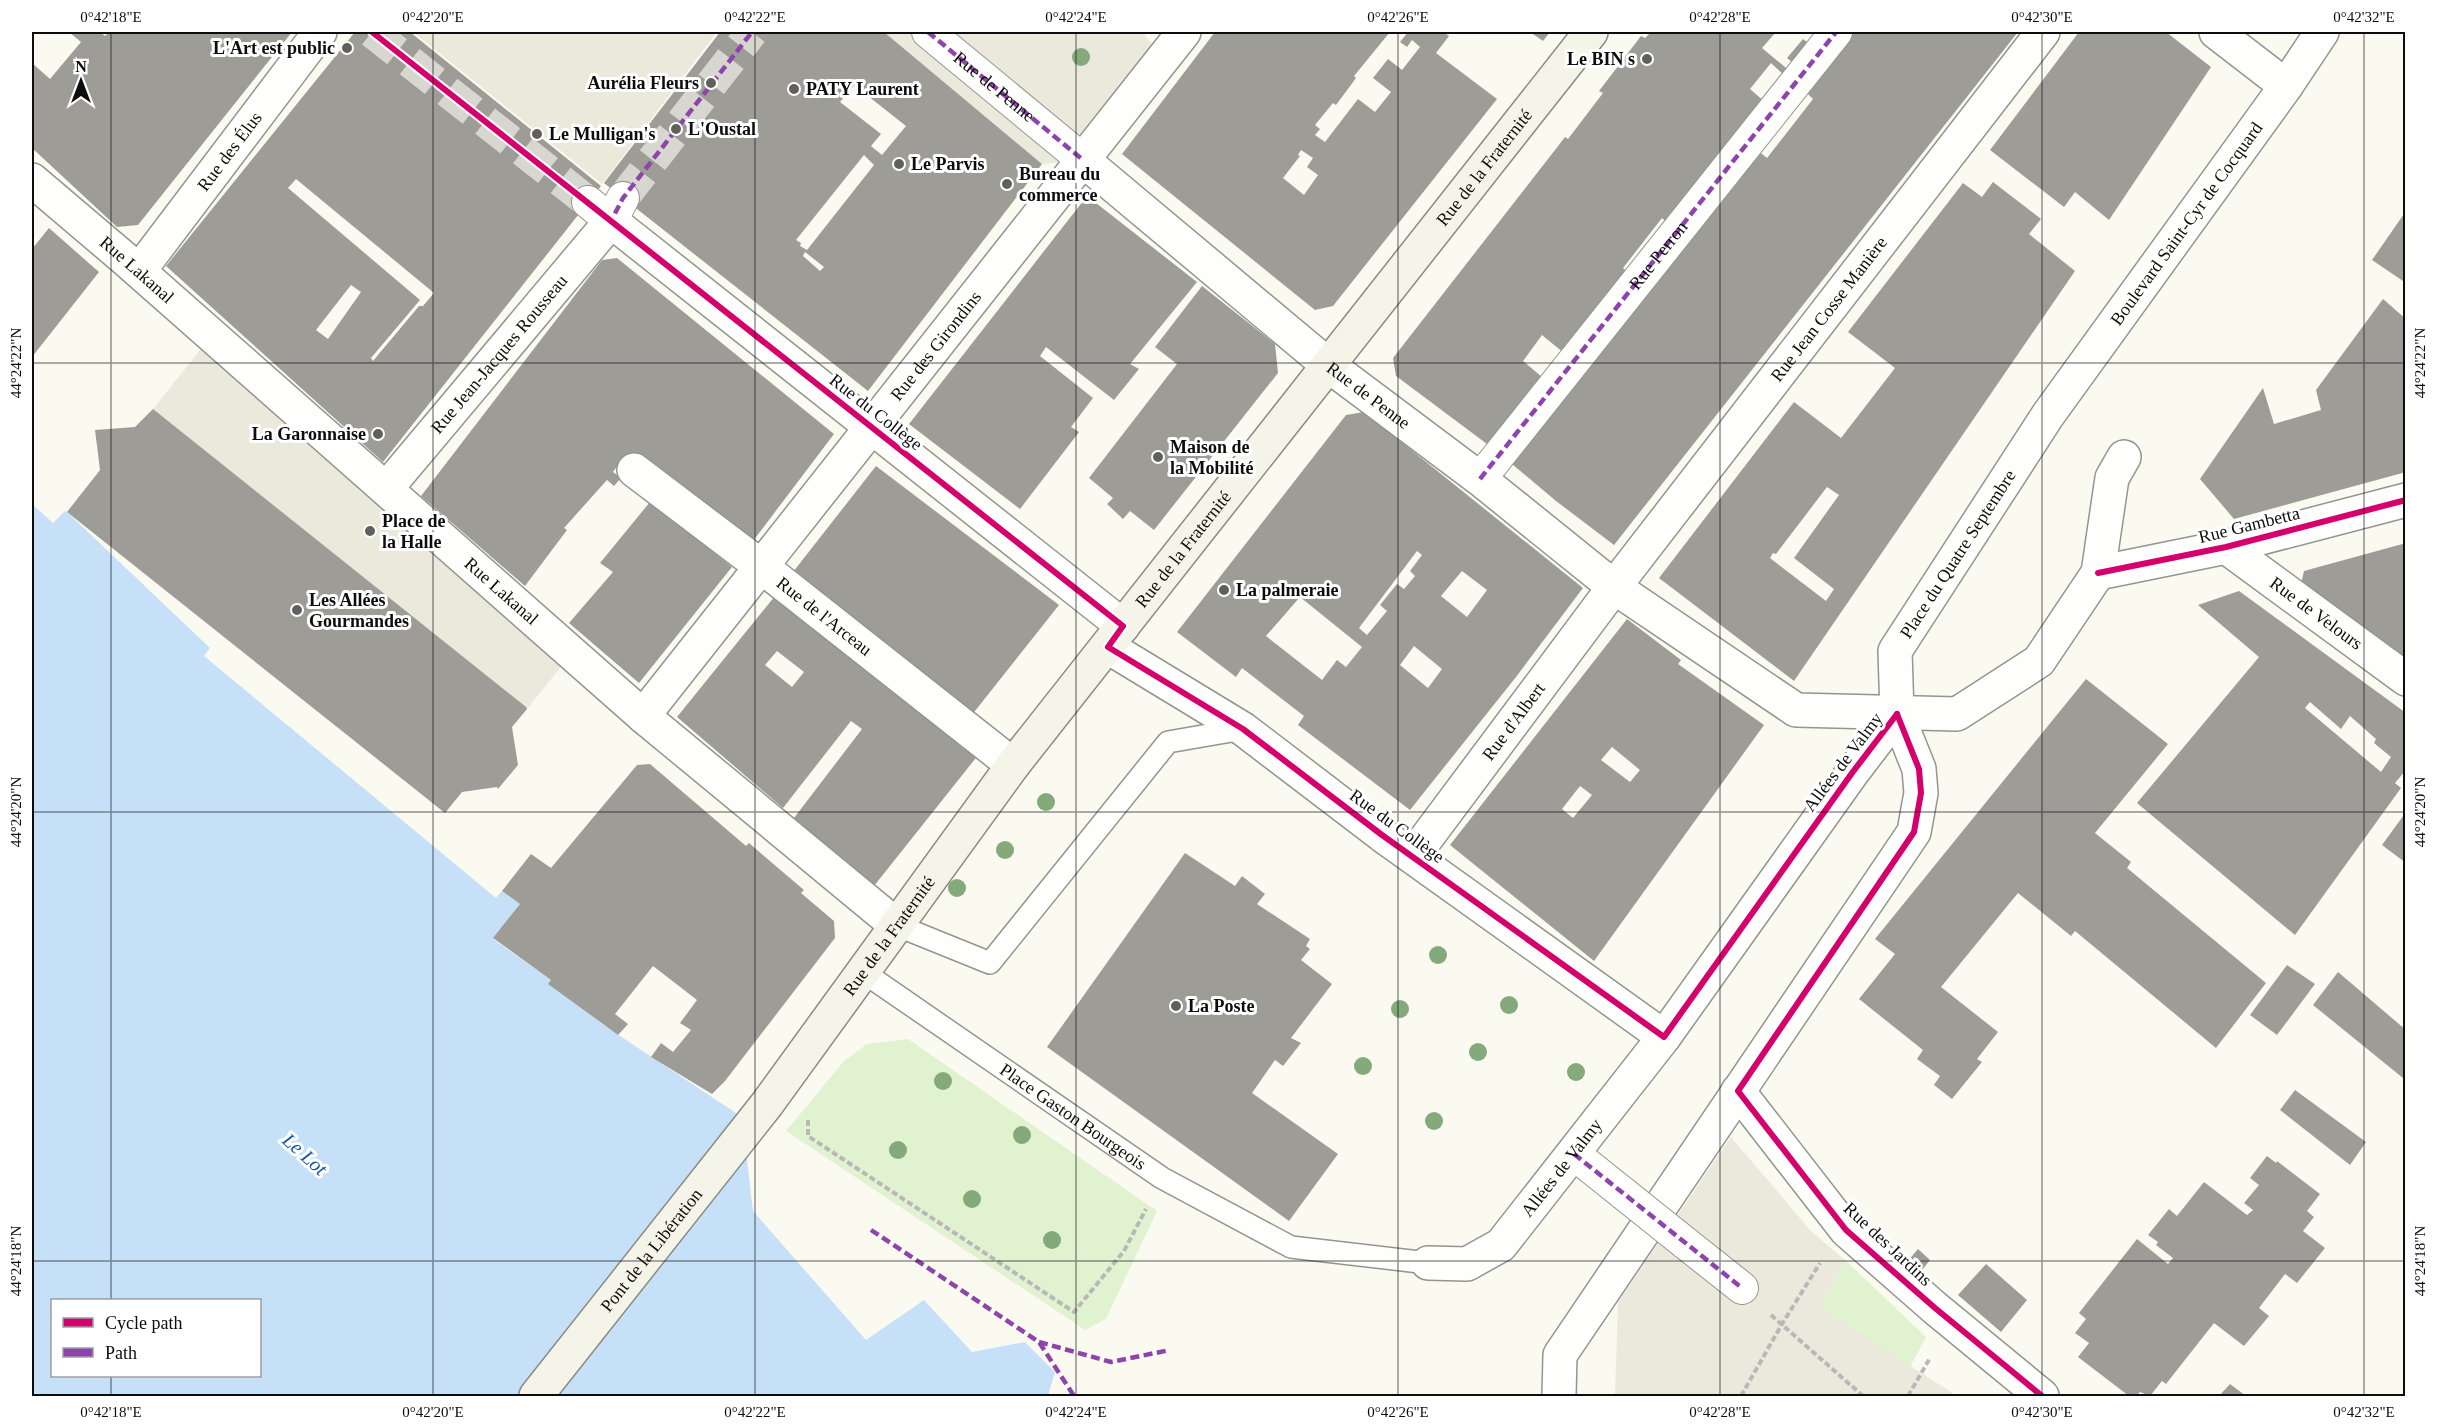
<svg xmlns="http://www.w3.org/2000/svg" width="2437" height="1428" font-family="'Times New Roman',serif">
  <rect width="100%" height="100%" fill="#fbfaf1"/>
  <g fill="#e1f2d0">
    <path d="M908 1039 1157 1211 1106 1319 1085 1330 786 1131 844 1061 867 1044Z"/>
    <path d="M1845 1260 1926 1337 1910 1367 1819 1307Z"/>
  </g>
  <g fill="#ebe9dc">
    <path d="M413 32H717L602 184Z"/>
    <path d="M884 32H1142L1163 58 1083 160 1042 164Z"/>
    <path d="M212 335 572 653 527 709 153 409Z"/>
    <path d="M1731 1137 1811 1231 1845 1260 1819 1307 1957 1396H1615L1618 1302Z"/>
  </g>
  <path fill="#c6e1f7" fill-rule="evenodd" d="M32 504 53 523 65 511 67 512 210 648 204 656 496 898 502 891 520 904 493 939 551 980 549 984 605 1026 742 1117 753 1211 866 1340 924 1300 972 1352 1025 1342 1055 1372 1048 1396H32ZM52 1300H260V1376H52Z"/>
  <g fill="#9e9c97" fill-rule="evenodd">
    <path d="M69 32H100L105 36 109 32H292L138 225 117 227 32 148V63L50 79 81 42Z"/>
    <path d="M355 32H410L601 186 383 462 166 266ZM296 179 434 293 423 306H419L373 361 371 358 420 300 288 188ZM351 285 361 292 328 339 316 330Z"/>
    <path d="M720 32H884L1042 164 868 391 604 183ZM854 85 906 126 882 155 871 146 881 134 840 102ZM864 155 874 165 807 250 800 246 801 243 796 240ZM805 252 824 267 820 271 803 256Z"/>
    <path d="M1215 32H1390L1354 76 1356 78 1336 105 1333 103 1315 125 1320 129 1315 135 1325 142 1358 99 1375 112 1391 92 1373 78 1388 59 1402 70 1420 47 1412 40 1407 47 1400 42 1408 32H1443L1449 36 1436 53 1497 99 1333 306 1315 310 1122 154ZM1301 150 1313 158 1307 167 1318 175 1304 195 1283 178 1300 156 1298 155Z"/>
    <path d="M1530 32H1550L1543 41Z"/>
    <path d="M1651 32H1776L1762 48 1792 73 1787 78 1771 63 1750 89 1766 103 1751 145 1767 158 1813 99 1807 93 1843 32H2018L1614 545 1556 501 1506 459 1670 226 1662 218 1623 268 1633 276 1570 358 1542 335 1523 361 1549 383 1495 450 1396 376 1393 358 1555 150 1565 137 1568 139 1603 93 1599 91 1641 36 1645 38Z"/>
    <path d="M2079 32H2166L2211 67 2109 220 2075 192 2064 207 1990 150Z"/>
    <path d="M1803 39 1813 47 1797 66 1787 58Z"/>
    <path d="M1993 182 2041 219 2029 234 2075 271 1794 681 1659 578 1794 402 1841 438 1895 368 1848 332 1963 183 1982 197ZM1827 487 1839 495 1794 558 1834 589 1826 601 1770 558 1773 553 1776 554Z"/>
    <path d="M1087 196 1197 282 1130 364 1139 369 1114 400 1046 347 1040 356 1093 398 1071 427 1079 432 1020 509 909 424Z"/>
    <path d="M2406 211V283L2372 260Z"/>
    <path d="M49 228 99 272 32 357V249Z"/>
    <path d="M617 258 834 434 750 545 632 453V462L625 456 613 472 621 478 614 486 607 480 564 528 567 530 525 586 421 496 602 260Z"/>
    <path d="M1202 286 1275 344 1278 373 1154 530 1130 511 1123 519 1107 504 1113 498 1089 478 1177 364 1155 347Z"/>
    <path d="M2383 299 2406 319V472L2234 519 2200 479 2263 388 2274 424 2321 410 2316 390Z"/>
    <path d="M153 409 526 707 527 709 512 727 518 765 498 789 497 787 462 792 445 813 67 512 100 470 95 430 135 427Z"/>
    <path d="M1364 412 1583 588 1516 677 1410 810 1298 725 1304 716 1242 668 1236 677 1177 632 1346 415ZM1417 551 1422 555 1410 571 1415 576 1404 589 1397 584 1380 605 1387 611 1367 635 1359 628ZM1462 571 1487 590 1467 617 1441 596ZM1300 597 1362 647 1346 667 1337 660 1322 680 1266 636ZM1414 646 1442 669 1428 688 1400 665Z"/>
    <path d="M876 466 1059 605 971 716 793 572Z"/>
    <path d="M650 502 732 567 639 683 569 623 613 572 600 563Z"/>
    <path d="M2406 543V661L2301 584 2304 571Z"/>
    <path d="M2239 591 2406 713V770L2395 783 2401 788 2295 935 2137 803 2259 657 2198 605ZM2310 702 2341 729 2350 716 2376 739 2374 743 2391 757 2381 772 2305 708Z"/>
    <path d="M775 596 979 754 874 886 794 818 862 729 851 721 783 808 677 717ZM777 651 804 672 792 687 765 665Z"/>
    <path d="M1627 619 1681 660 1678 664 1764 725 1594 961 1450 845ZM1612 747 1640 770 1630 782 1601 760ZM1580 786 1592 795 1573 818 1562 809Z"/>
    <path d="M2086 679 2168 744 2095 833 2131 862 2127 868 2266 983 2216 1048 2075 931 2071 936 2018 893 1941 987 1998 1032 1977 1059 1982 1062 1952 1099 1934 1085 1940 1076 1917 1059 1923 1050 1859 999 1895 954 1875 939Z"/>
    <path d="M650 764 746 846 749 843 764 856 804 890 801 893 834 921 835 938 725 1081 712 1094 651 1057 661 1043 673 1052 691 1030 680 1023 697 1000 653 966 615 1014 628 1024 618 1035 548 984 551 980 493 938 520 904 502 891 531 854 551 868 637 765Z"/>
    <path d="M2406 812V863L2382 845Z"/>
    <path d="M1185 853 1235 886 1242 876 1265 894 1257 904 1310 939 1306 946 1310 949 1301 960 1332 984 1291 1038 1301 1043 1283 1066 1275 1060 1252 1093 1338 1154 1289 1221 1047 1047Z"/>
    <path d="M2287 965 2315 984 2277 1035 2250 1015Z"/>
    <path d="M2338 972 2406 1030V1075L2403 1078 2313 1005Z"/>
    <path d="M2295 1090 2366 1142 2350 1165 2280 1110Z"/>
    <path d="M2267 1156 2276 1163 2277 1161 2320 1194 2307 1211 2314 1217 2303 1231 2325 1248 2297 1283 2285 1274 2259 1308 2269 1316 2244 1346 2214 1323 2166 1384 2162 1381 2150 1396 2140 1392 2136 1396H2129L2078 1357 2089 1343 2075 1333 2086 1319 2079 1313 2137 1239 2168 1264 2173 1258 2156 1245 2158 1242 2148 1235 2169 1209 2177 1216 2204 1182 2247 1215 2253 1210 2244 1203 2259 1185 2250 1178Z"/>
    <path d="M1918 1249 1930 1260 1919 1274 1907 1262Z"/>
    <path d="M1986 1264 2027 1300 2001 1332 1958 1295Z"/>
    <path d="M2230 1384 2246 1396H2219Z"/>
  </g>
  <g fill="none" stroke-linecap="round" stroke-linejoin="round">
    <g stroke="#d7d6cf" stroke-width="32" stroke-dasharray="32 16" stroke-linecap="butt">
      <path d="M372 32 588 202"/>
      <path d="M623 198 752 32"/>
    </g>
    <defs>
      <g id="service">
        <path d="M896 925 990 963 1168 742 1243 729"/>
        <path id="s1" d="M863 972 1162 1178 1291 1247 1428 1263"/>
      </g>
      <g id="pedestrian">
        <path d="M928 32 1083 160"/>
        <path d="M588 202 611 221 623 198"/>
        <path id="s2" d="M1480 479 1836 32"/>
        <path d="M1574 1154 1624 1194"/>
        <path d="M1684 1242 1742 1288"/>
      </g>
      <g id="minor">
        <path d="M2216 32 2286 86"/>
        <path id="s3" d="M1083 160 1328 365 1480 479 1614 587 1796 710 1957 714 2039 661 2098 573 2112 478 2124 457"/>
        <path id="s4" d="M32 180 125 259 643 716 896 925"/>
        <path id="s5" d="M139 271 320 32"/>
        <path id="s6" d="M634 470 762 567 1013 765"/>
        <path id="s7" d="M386 489 611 221 1123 626"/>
        <path id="s8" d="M2226 547 2406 679"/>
        <path d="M2098 573 2226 547 2406 500"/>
        <path d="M1108 647 1243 729 1382 835 1664 1037"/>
        <path id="s9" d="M643 716 1184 32"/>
        <path id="s10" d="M1413 856 1614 587 2043 32"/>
        <path d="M1738 1091 1846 1230 1935 1308 2042 1396"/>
        <path id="s11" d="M1428 1263 1467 1264 1501 1245 1664 1037 1852 773 1897 714"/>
        <path id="s12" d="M1559 1396 1560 1355 1914 832 1921 793 1919 769 1897 714 1895 651 2048 415 2286 86 2322 32"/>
      </g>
      <g id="secondary">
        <path id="s13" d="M536 1396 767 1104 1013 765 1591 32"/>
      </g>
    </defs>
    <use href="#service" stroke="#949490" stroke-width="24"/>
    <use href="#pedestrian" stroke="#949490" stroke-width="34"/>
    <use href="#minor" stroke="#949490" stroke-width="36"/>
    <use href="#secondary" stroke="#8b8a86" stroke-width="36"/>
    <g stroke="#b8b8b6" stroke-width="4" stroke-dasharray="6 3" stroke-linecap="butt">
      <path d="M808 1120V1136L1074 1312 1124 1251 1146 1209"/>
      <path d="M1771 1315 1863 1396"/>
      <path d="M1741 1396 1782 1324 1820 1263"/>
      <path d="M1908 1396 1930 1358"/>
    </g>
    <use href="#service" stroke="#fefefd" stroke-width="21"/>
    <use href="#pedestrian" stroke="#fefefd" stroke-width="32"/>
    <use href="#minor" stroke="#fefefd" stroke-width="33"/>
    <use href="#secondary" stroke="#f5f4e8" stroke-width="33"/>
    <defs>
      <path id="pedestrian-bridge" d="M1624 1194 1684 1242"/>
    </defs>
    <use href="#pedestrian-bridge" stroke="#949490" stroke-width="34" stroke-linecap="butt"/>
    <use href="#pedestrian-bridge" stroke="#fefefd" stroke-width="32"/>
    <g stroke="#8e44ad" stroke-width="4.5" stroke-dasharray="9 4.5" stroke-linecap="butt">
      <path id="s14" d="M928 32 1083 160"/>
      <path d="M607 218 611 221 623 198 752 32"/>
      <path d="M1480 479 1836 32"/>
      <path d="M1574 1154 1742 1288"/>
      <path d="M871 1230 1039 1342 1074 1396"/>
      <path d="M1039 1342 1111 1362 1170 1350"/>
    </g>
    <defs>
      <g id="cycleway">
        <path d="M372 32 1123 626 1108 647 1243 729 1382 835 1664 1037 1852 773 1897 714"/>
        <path d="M2098 573 2226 547 2406 500"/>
        <path d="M1897 714 1919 769 1921 793 1914 832 1738 1091 1846 1230 1935 1308 2042 1396"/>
      </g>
    </defs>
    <use href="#cycleway" stroke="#fff" stroke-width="10"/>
    <use href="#cycleway" stroke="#d6006c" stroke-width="6"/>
  </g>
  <g fill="#84a97b">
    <circle cx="1081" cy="57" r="9"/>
    <circle cx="1046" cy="802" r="9"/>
    <circle cx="1005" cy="850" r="9"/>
    <circle cx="957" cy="888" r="9"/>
    <circle cx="1438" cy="955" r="9"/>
    <circle cx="1509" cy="1005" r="9"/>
    <circle cx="1400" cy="1009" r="9"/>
    <circle cx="1478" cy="1052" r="9"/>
    <circle cx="1363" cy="1066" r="9"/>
    <circle cx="1576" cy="1072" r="9"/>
    <circle cx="943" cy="1081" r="9"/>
    <circle cx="1434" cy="1121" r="9"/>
    <circle cx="1022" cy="1135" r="9"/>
    <circle cx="898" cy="1150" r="9"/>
    <circle cx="972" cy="1199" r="9"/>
    <circle cx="1052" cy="1240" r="9"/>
  </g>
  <path fill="none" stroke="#0d0d0d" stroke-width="1.5" stroke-opacity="0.45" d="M111 32V1300M433 32V1396M755 32V1396M1076 32V1396M1398 32V1396M1720 32V1396M2042 32V1396M2364 32V1396M32 363H2406M32 812H2406M32 1261H2406M111 1376V1396"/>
  <g fill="#60605d" stroke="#fff" stroke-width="2">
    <circle cx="347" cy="48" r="6"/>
    <circle cx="1647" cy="59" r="6"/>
    <circle cx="711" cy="83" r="6"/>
    <circle cx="794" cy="89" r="6"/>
    <circle cx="676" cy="129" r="6"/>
    <circle cx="537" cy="134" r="6"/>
    <circle cx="899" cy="164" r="6"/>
    <circle cx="1007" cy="184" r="6"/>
    <circle cx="378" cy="434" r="6"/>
    <circle cx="1158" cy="457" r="6"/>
    <circle cx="370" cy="531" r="6"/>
    <circle cx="1224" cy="590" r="6"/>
    <circle cx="297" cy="610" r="6"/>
    <circle cx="1176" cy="1006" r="6"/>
  </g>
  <g text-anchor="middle" stroke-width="6" stroke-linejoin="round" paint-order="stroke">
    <g font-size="18" font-weight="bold" fill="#0d0d0d" stroke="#fff" text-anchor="start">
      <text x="335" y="54" text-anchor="end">L'Art est public</text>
      <text x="1635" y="65" text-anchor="end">Le BIN s</text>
      <text x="699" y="89" text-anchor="end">Aurélia Fleurs</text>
      <text x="806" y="95">PATY Laurent</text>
      <text x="688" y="135">L'Oustal</text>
      <text x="549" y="140">Le Mulligan's</text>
      <text x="911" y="170">Le Parvis</text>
      <text x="1019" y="180">Bureau du<tspan x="1019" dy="21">commerce</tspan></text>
      <text x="366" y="440" text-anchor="end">La Garonnaise</text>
      <text x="1170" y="453">Maison de<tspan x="1170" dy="21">la Mobilité</tspan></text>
      <text x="382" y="527">Place de<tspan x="382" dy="21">la Halle</tspan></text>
      <text x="1236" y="596">La palmeraie</text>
      <text x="309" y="606">Les Allées<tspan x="309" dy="21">Gourmandes</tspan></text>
      <text x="1188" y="1012">La Poste</text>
    </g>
    <g font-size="18" fill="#0d0d0d" stroke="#fff">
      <text dy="6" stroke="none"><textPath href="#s14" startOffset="86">Rue de Penne</textPath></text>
      <text dy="6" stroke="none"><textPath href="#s5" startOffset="150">Rue des Élus</textPath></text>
      <text dy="6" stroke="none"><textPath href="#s13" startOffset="1552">Rue de la Fraternité</textPath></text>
      <text dy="6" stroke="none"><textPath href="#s12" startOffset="1376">Boulevard Saint-Cyr de Cocquard</textPath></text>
      <text dy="6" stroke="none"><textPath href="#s2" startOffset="286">Rue Perron</textPath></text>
      <text dy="6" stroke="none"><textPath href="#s4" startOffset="138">Rue Lakanal</textPath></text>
      <text dy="6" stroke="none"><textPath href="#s10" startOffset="687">Rue Jean Cosse Manière</textPath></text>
      <text dy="6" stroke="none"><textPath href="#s9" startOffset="472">Rue des Girondins</textPath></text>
      <text dy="6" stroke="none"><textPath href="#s7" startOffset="176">Rue Jean-Jacques Rousseau</textPath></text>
      <text dy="6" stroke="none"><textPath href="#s3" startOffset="370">Rue de Penne</textPath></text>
      <text transform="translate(876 412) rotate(38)" y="6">Rue du Collège</text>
      <text transform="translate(2249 525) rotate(-14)" y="6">Rue Gambetta</text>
      <text dy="6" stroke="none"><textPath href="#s13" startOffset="1066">Rue de la Fraternité</textPath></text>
      <text dy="6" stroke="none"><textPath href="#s12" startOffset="974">Place du Quatre Septembre</textPath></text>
      <text dy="6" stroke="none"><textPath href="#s4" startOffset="624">Rue Lakanal</textPath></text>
      <text dy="6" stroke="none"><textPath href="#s8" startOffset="112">Rue de Velours</textPath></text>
      <text dy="6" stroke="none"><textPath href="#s6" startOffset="240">Rue de l'Arceau</textPath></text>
      <text dy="6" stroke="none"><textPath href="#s10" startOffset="168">Rue d'Albert</textPath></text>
      <text transform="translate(1843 762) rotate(-53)" y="6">Allées de Valmy</text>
      <text transform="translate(1397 826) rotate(36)" y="6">Rue du Collège</text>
      <text dy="6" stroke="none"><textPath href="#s13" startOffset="580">Rue de la Fraternité</textPath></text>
      <text dy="6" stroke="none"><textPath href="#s1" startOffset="255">Place Gaston Bourgeois</textPath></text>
      <text dy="6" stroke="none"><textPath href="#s11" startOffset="176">Allées de Valmy</textPath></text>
      <text transform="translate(1888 1244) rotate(43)" y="6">Rue des Jardins</text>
      <text dy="6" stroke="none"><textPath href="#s13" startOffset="186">Pont de la Libération</textPath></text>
    </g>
    <g font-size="20" font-style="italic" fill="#1156a4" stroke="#fff">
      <text transform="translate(305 1154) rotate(42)" y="7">Le Lot</text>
    </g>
  </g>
  <rect width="2437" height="1428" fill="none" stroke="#ffffff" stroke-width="66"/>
  <rect x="51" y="1299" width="210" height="78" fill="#ffffff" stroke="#9e9e9e" stroke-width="1.5"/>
  <rect x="63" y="1318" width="30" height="9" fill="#d6006c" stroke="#9e9e9e" stroke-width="1.5"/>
  <text x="105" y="1329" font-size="18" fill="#0d0d0d">Cycle path</text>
  <rect x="63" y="1348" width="30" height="9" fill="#8e44ad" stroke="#9e9e9e" stroke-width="1.5"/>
  <text x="105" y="1359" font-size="18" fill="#0d0d0d">Path</text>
  <g transform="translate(81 81)" stroke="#ffffff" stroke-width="4.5" paint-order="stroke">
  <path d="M0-4.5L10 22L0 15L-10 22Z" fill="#0d0d0d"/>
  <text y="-9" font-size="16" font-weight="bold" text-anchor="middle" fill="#0d0d0d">N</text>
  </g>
  <rect x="33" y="33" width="2371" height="1362" fill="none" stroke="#0d0d0d" stroke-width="2"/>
  <g font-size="15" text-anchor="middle" fill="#0d0d0d">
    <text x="111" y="22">0°42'18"E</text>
    <text x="433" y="22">0°42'20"E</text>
    <text x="755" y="22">0°42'22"E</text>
    <text x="1076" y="22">0°42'24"E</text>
    <text x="1398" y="22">0°42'26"E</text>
    <text x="1720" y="22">0°42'28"E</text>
    <text x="2042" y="22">0°42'30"E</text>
    <text x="2364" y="22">0°42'32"E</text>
    <text transform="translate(16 363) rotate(-90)" y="5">44°24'22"N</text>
    <text transform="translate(2420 363) rotate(-90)" y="5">44°24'22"N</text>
    <text transform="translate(16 812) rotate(-90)" y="5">44°24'20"N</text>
    <text transform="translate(2420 812) rotate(-90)" y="5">44°24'20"N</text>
    <text transform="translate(16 1261) rotate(-90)" y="5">44°24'18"N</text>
    <text transform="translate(2420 1261) rotate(-90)" y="5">44°24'18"N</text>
    <text x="111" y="1417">0°42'18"E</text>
    <text x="433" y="1417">0°42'20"E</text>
    <text x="755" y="1417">0°42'22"E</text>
    <text x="1076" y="1417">0°42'24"E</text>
    <text x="1398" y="1417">0°42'26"E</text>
    <text x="1720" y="1417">0°42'28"E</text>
    <text x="2042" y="1417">0°42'30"E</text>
    <text x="2364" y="1417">0°42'32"E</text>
  </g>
</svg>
